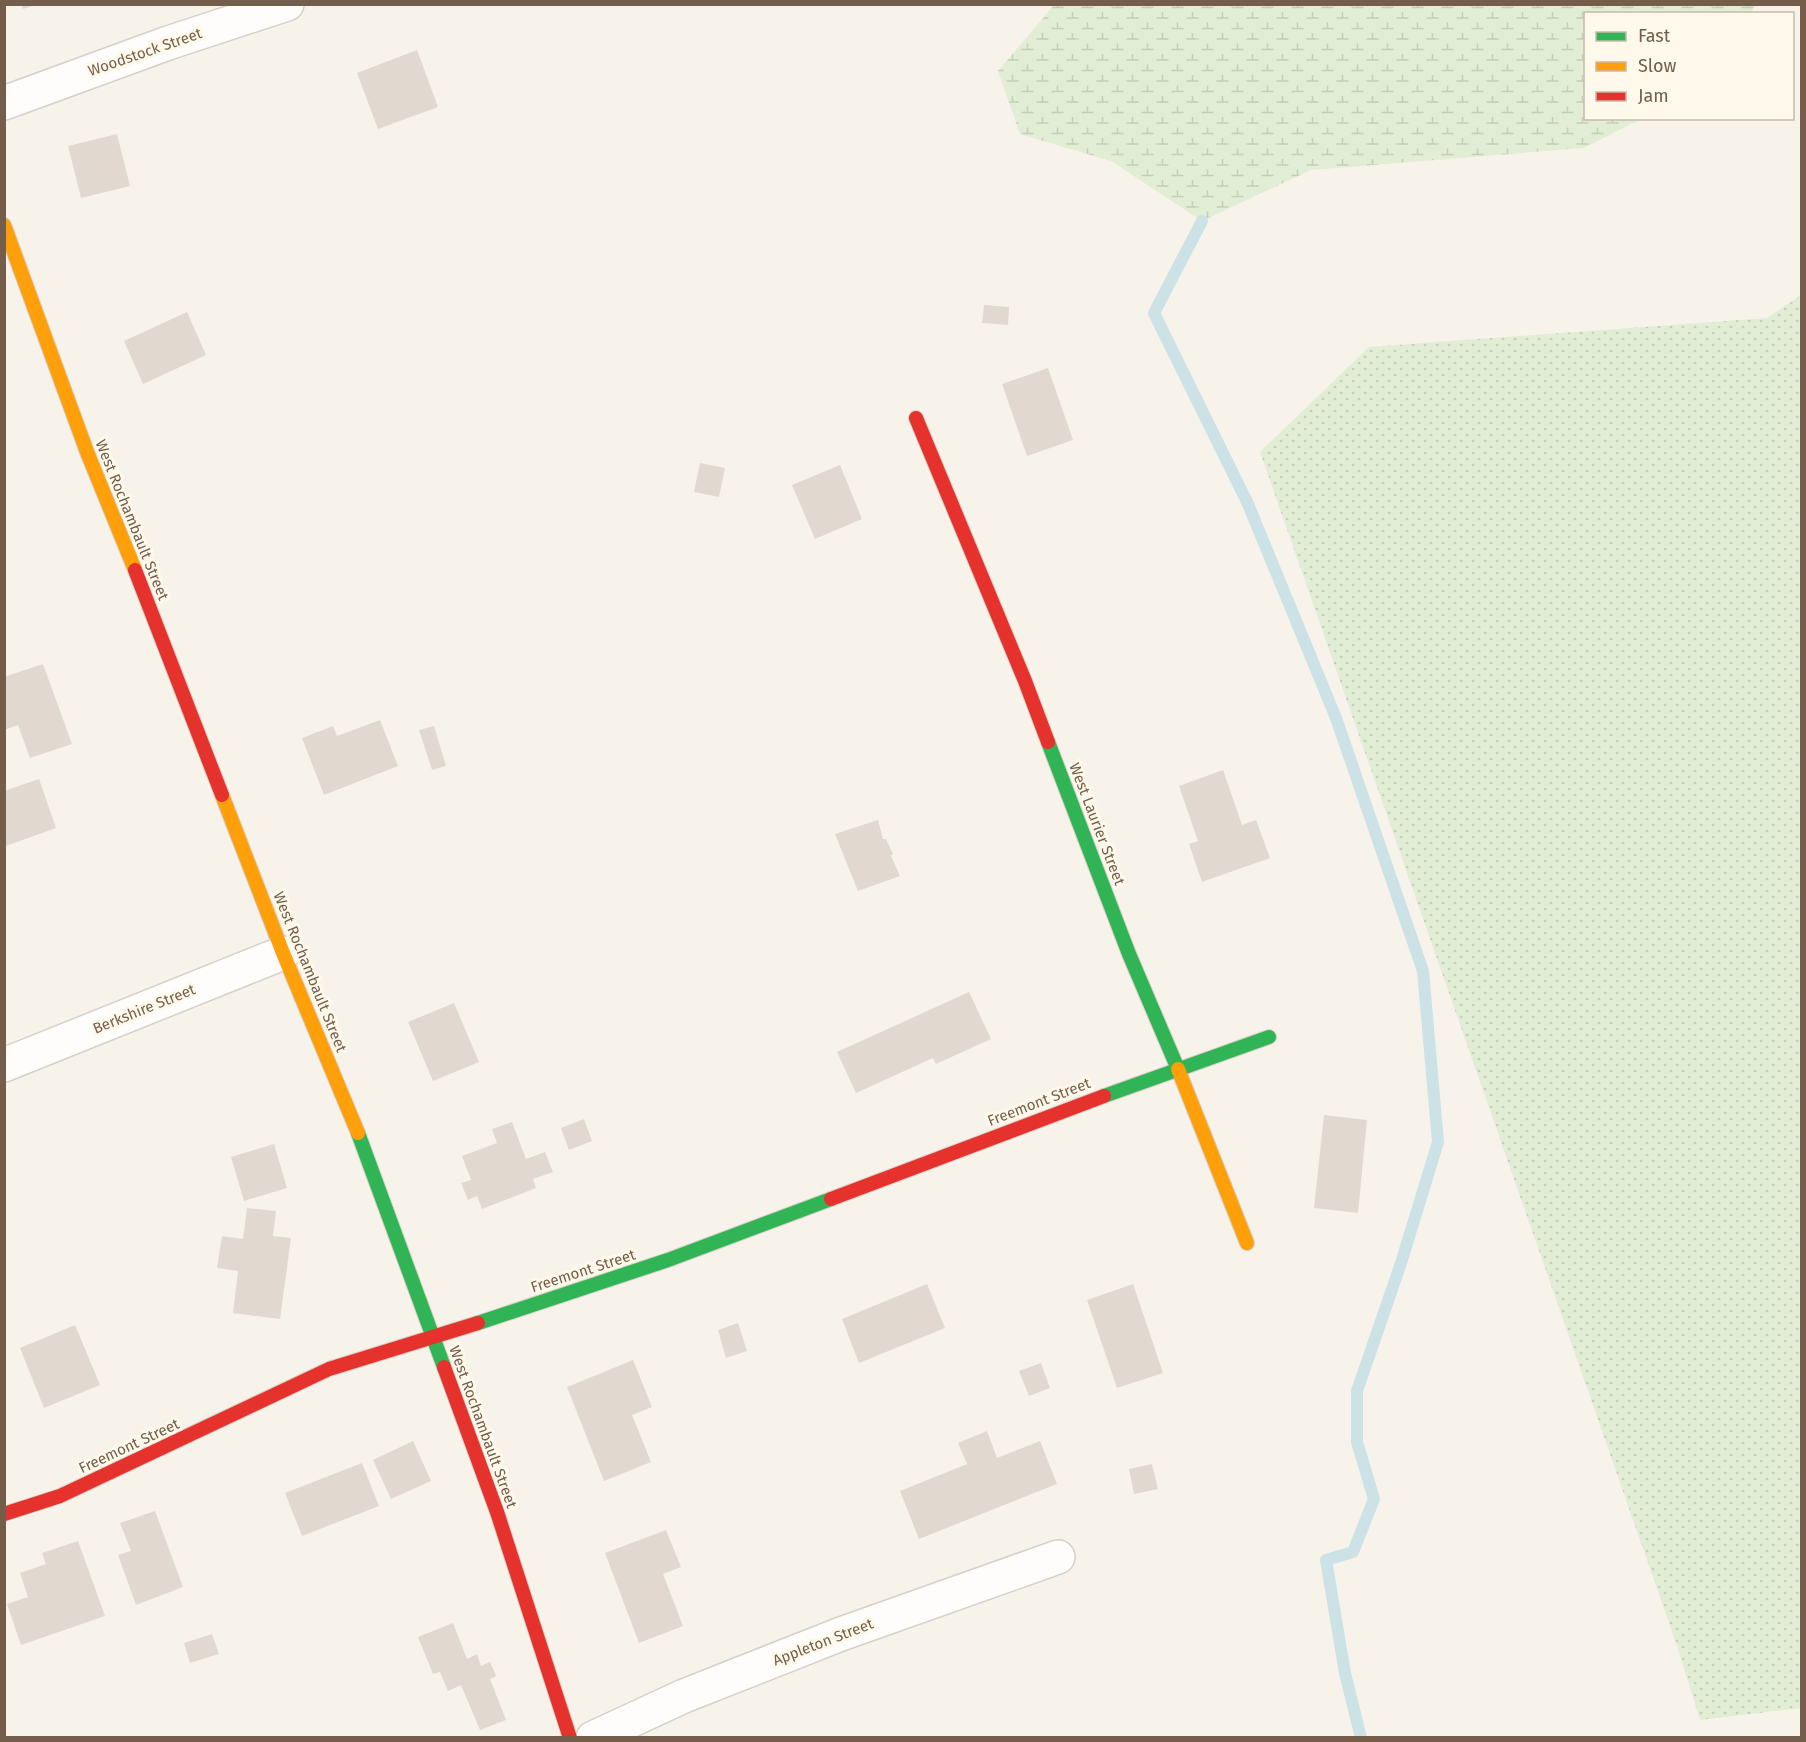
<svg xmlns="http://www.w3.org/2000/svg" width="1806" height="1742" font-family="'Fira Sans',sans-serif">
  <defs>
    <pattern id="grass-dots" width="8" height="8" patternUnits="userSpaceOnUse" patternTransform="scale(1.5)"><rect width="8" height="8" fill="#e1eed5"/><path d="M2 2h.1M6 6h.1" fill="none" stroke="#c4ceb8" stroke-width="1.8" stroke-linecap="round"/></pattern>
    <pattern id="wetland-marsh" width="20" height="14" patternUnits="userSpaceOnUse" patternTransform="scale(1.5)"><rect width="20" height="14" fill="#e1eed5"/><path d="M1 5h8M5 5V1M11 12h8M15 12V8" fill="none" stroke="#c4ceb8"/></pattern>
  </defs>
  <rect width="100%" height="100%" fill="#f7f3ea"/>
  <path fill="url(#grass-dots)" d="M1801 295V1708L1700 1720 1676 1643 1260 452 1369 347 1767 318Z"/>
  <path fill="url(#wetland-marsh)" d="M1054 5V4L1755 5 1751 13 1586 14V118L1641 119 1584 148 1311 170 1202 221 1111 161 1020 134 998 71Z"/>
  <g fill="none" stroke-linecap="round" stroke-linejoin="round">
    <path stroke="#cce2e6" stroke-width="12" d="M1202 221 1154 313 1248 504 1336 718 1423 971 1438 1142 1401 1263 1357 1391V1442L1374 1499 1353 1552 1326 1560 1345 1673 1361 1738"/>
  </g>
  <g fill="#e1d9cf">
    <path d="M21 4H36V5L23 9Z"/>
    <path d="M417 50 438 107 378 129 357 73Z"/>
    <path d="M117 134 130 186 81 198 68 146Z"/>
    <path d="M984 305 1009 307 1008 325 982 323Z"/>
    <path d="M187 312 206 355 143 384 124 341Z"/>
    <path d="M1048 368 1073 440 1027 456 1002 384Z"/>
    <path d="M700 463 725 468 719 497 694 492Z"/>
    <path d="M840 465 862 519 815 539 792 485Z"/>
    <path d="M43 664 72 744 30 758 18 725 4 730V677Z"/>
    <path d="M380 720 398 766 324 795 302 738 333 726 337 736Z"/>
    <path d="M434 726 446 766 432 770 419 730Z"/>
    <path d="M1223 770 1242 825 1256 820 1270 858 1202 882 1189 844 1198 841 1179 786Z"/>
    <path d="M39 779 56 828 6 846 4 840V791Z"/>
    <path d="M878 820 883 839H886L893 854 891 856 900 876 858 891 835 834Z"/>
    <path d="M969 992 991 1039 936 1064 933 1058 856 1093 837 1052Z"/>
    <path d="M454 1003 479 1062 433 1081 408 1022Z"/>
    <path d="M1324 1115 1367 1120 1358 1213 1314 1208Z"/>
    <path d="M584 1119 592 1141 569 1150 561 1128Z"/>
    <path d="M512 1122 526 1159 545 1152 553 1172 533 1179 536 1188 482 1209 477 1196 468 1200 461 1183 471 1180 462 1156 497 1143 492 1129Z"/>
    <path d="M274 1144 287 1188 244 1201 231 1157Z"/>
    <path d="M247 1208 276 1211 273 1236 291 1238 280 1319 233 1313 238 1271 217 1268 222 1236 243 1239Z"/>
    <path d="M927 1284 945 1328 859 1363 842 1319Z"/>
    <path d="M1133 1284 1163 1373 1117 1388 1087 1300Z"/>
    <path d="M738 1323 747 1351 726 1358 718 1330Z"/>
    <path d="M75 1325 100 1385 44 1408 20 1348Z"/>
    <path d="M633 1360 652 1407 632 1415 651 1462 604 1481 567 1387Z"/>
    <path d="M1041 1363 1050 1388 1029 1396 1019 1371Z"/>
    <path d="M987 1431 997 1458 1040 1441 1057 1484 919 1539 900 1491 967 1464 958 1443Z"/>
    <path d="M413 1441 431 1481 391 1499 373 1460Z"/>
    <path d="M362 1463 379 1506 302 1536 285 1493Z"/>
    <path d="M1152 1464 1158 1489 1134 1494 1129 1469Z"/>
    <path d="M155 1511 183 1587 136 1605 118 1555 131 1551 120 1523Z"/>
    <path d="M666 1530 681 1567 663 1574 683 1626 639 1643 605 1553Z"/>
    <path d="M78 1541 105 1616 21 1645 7 1604 28 1597 20 1573 46 1564 42 1553Z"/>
    <path d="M453 1623 467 1659 477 1654 481 1666 490 1662 496 1676 490 1679 506 1720 480 1730 461 1685 448 1691 440 1672 433 1674 418 1637Z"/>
    <path d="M212 1634 219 1654 190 1663 184 1643Z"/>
  </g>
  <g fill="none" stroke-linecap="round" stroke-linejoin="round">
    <defs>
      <g id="street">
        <path d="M4 103 168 43 287 4"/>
        <path d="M4 1065 283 953"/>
        <path d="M593 1738 684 1696 841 1634 1058 1557"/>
      </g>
      <g id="fast">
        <path d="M1048 742 1129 954 1178 1069"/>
        <path d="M1104 1096 1269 1037"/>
        <path d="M358 1133 444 1367"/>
        <path d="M478 1323 668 1260 831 1199"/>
      </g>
      <g id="slow">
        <path d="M4 225 87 452 135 570"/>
        <path d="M222 795 283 953 358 1133"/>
        <path d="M1178 1069 1247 1243"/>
      </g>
      <g id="jam">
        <path d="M916 418 1025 681 1048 742"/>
        <path d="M135 570 222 795"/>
        <path d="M831 1199 1104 1096"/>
        <path d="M444 1367 497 1512 570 1738"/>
        <path d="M4 1514 60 1496 329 1369 478 1323"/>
      </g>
    </defs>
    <use href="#street" stroke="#d6d0c9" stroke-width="36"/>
    <use href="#fast" stroke="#d6d0c8" stroke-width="16"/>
    <use href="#slow" stroke="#d6d0c8" stroke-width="16"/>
    <use href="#jam" stroke="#d6d0c8" stroke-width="16"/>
    <use href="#street" stroke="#fefdfc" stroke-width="33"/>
    <use href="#fast" stroke="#30b455" stroke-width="14"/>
    <use href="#slow" stroke="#ff9f0a" stroke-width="14"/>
    <use href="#jam" stroke="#e5322d" stroke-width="14"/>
  </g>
  <g text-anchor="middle" stroke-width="6" stroke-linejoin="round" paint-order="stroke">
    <g font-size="15" fill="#745e4b" stroke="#fff9eb">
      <text transform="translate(145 52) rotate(-19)" y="5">Woodstock Street</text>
      <text transform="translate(132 520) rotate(68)" y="5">West Rochambault Street</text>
      <text transform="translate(1097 824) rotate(69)" y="5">West Laurier Street</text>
      <text transform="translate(310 972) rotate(68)" y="5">West Rochambault Street</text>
      <text transform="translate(144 1009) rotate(-22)" y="5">Berkshire Street</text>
      <text transform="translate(1039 1102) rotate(-21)" y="5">Freemont Street</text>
      <text transform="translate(583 1271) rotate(-18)" y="5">Freemont Street</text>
      <text transform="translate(483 1427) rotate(70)" y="5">West Rochambault Street</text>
      <text transform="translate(129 1446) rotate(-25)" y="5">Freemont Street</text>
      <text transform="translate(823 1642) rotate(-21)" y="5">Appleton Street</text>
    </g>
  </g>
  <rect width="1806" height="1742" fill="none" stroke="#745e4b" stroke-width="12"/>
  <rect x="1584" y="12" width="210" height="108" fill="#fff9eb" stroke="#c7bbab" stroke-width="1.5"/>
  <rect x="1596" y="32" width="30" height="9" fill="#30b455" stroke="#c7bbab" stroke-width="1.5"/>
  <text x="1638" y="42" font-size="18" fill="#745e4b">Fast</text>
  <rect x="1596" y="62" width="30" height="9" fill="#ff9f0a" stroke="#c7bbab" stroke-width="1.5"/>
  <text x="1638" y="72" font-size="18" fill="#745e4b">Slow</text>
  <rect x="1596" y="92" width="30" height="9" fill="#e5322d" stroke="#c7bbab" stroke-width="1.5"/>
  <text x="1638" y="102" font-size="18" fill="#745e4b">Jam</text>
</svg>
